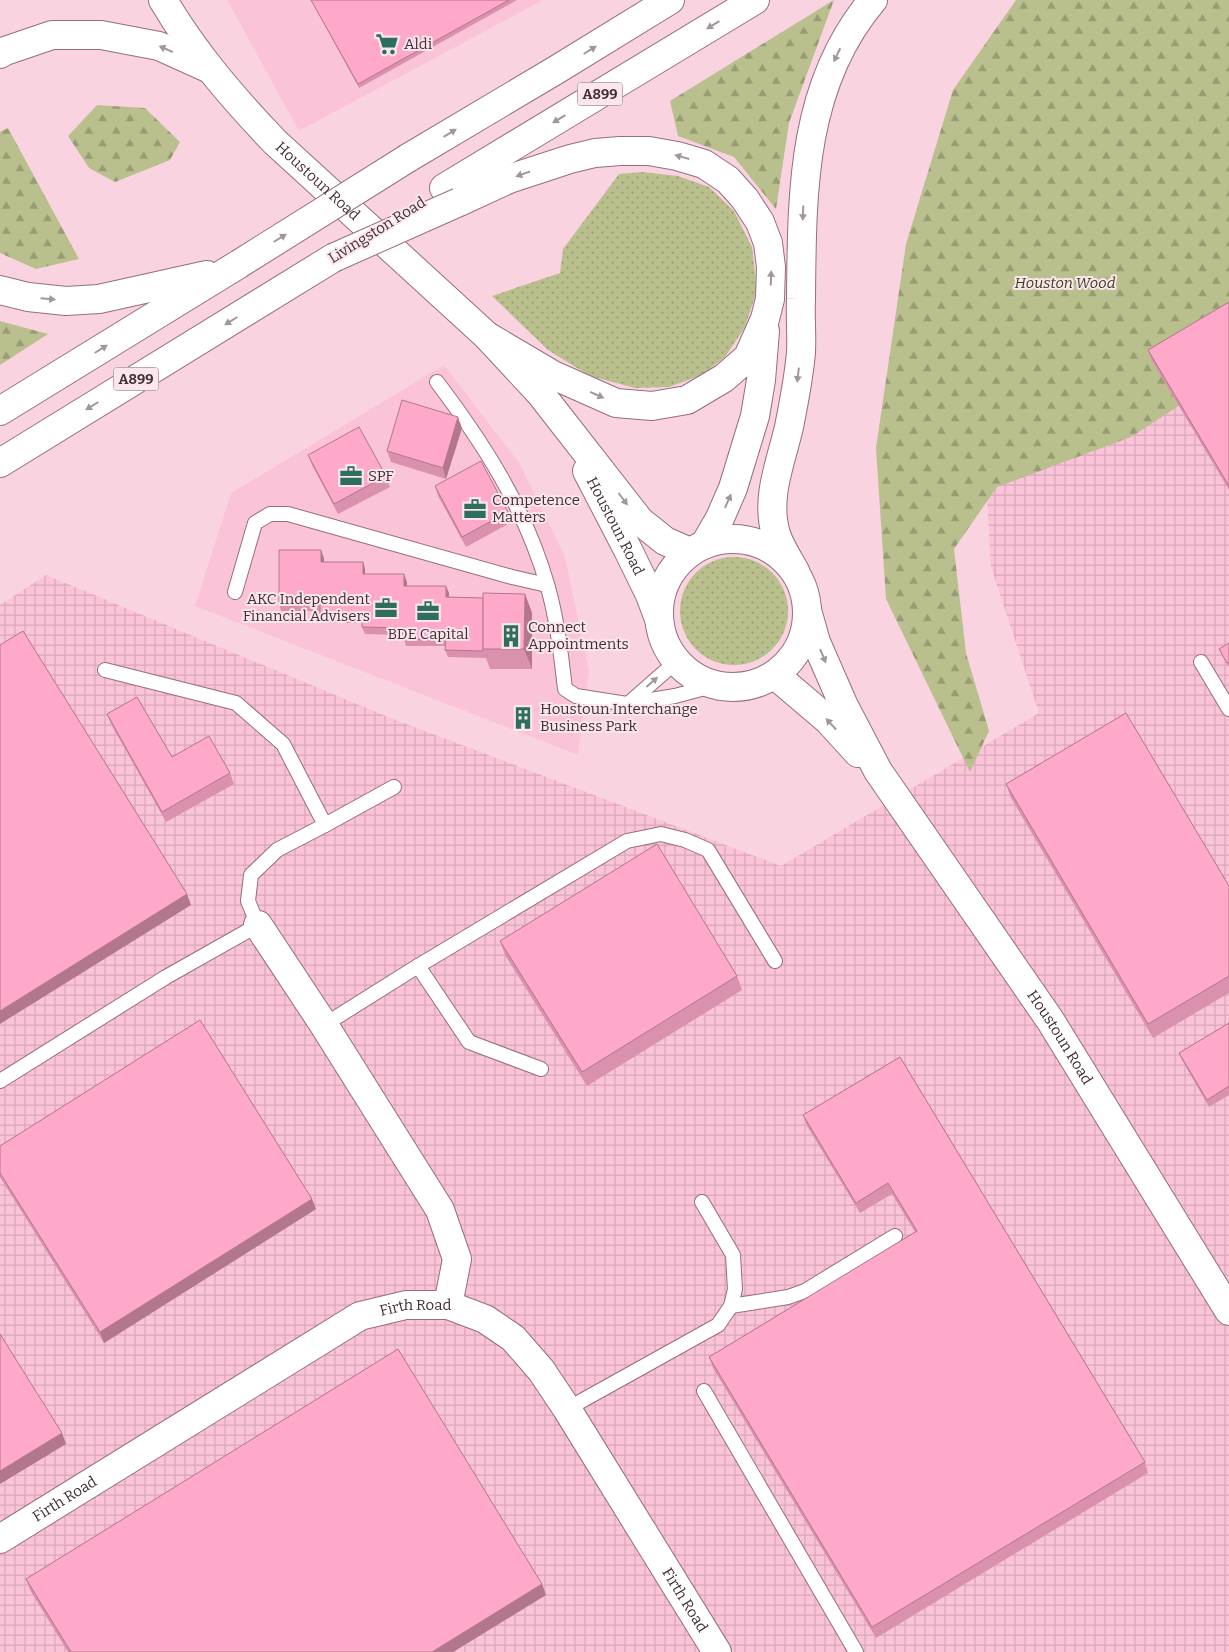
<svg xmlns="http://www.w3.org/2000/svg" width="1229" height="1652" font-family="Bitter,serif">
  <defs>
    <pattern id="industrial-grid" width="8" height="8" patternUnits="userSpaceOnUse" patternTransform="scale(1.25)"><rect width="8" height="8" fill="#fbc3d8"/><path d="M0 4h8M4 0v8" fill="none" stroke="#d8a8ba"/></pattern>
    <pattern id="grass-dots" width="8" height="8" patternUnits="userSpaceOnUse" patternTransform="scale(1.25)"><rect width="8" height="8" fill="#b9c08d"/><path d="M2 2h.1M6 6h.1" fill="none" stroke="#989c74" stroke-width="1.8" stroke-linecap="round"/></pattern>
    <pattern id="forest-firs" width="22" height="20" patternUnits="userSpaceOnUse" patternTransform="scale(1.25)"><rect width="22" height="20" fill="#b9c08d"/><path d="M5 1l3.5 6h-7zM16 11l3.5 6h-7z" fill="#989c74"/></pattern>
  </defs>
  <rect width="100%" height="100%" fill="#fad3e1"/>
  <g fill="#fbc3d8">
    <path d="M227 0H543L299 131Z"/>
    <path d="M444 365 520 464 565 557 589 671 578 755 195 606 231 493Z"/>
  </g>
  <path fill="url(#industrial-grid)" d="M1229 67V1652H0V605L46 575 393 719 781 866 1039 713 991 567 971 210Z"/>
  <g fill="url(#grass-dots)">
    <path d="M642 172 678 176 709 187 734 211 752 247 757 290 745 327 725 357 702 375 669 387 635 388 590 376 548 350 492 296 560 273 563 249 619 174Z"/>
    <circle cx="734" cy="611" r="54"/>
  </g>
  <g fill="url(#forest-firs)">
    <path d="M834 0 789 123 776 209 734 157 678 136 670 101Z"/>
    <path d="M1016 0H1229V373L1131 437 997 487 954 549 966 653 989 731 970 772 886 599 876 448 906 244 953 90Z"/>
    <path d="M97 105 145 108 180 142 170 160 115 182 89 168 68 136Z"/>
    <path d="M8 128 79 259 36 269 0 253V132Z"/>
    <path d="M0 321 48 334 0 365Z"/>
  </g>
  <g fill="none" stroke-linecap="round" stroke-linejoin="round">
    <defs>
      <g id="lane">
        <path d="M437 382C484 444 525 508 547 584 557 618 561 654 565 689L576 696 627 704 675 696 716 685"/>
        <path d="M235 592 255 523 270 514H288L512 577 547 585"/>
        <path d="M1201 662 1229 709"/>
        <path d="M628 704 677 661"/>
        <path d="M325 825 394 787"/>
        <path d="M324 1025 418 966"/>
        <path d="M541 1069 469 1042 418 966 627 841 661 834 685 840 708 850 775 961"/>
        <path d="M0 1081 166 977 258 925 248 901 251 875 277 850 325 825 283 744 236 703 105 670"/>
        <path d="M731 1306 788 1297 805 1291 895 1236"/>
        <path d="M704 1391 856 1652"/>
        <path d="M567 1409 718 1325 731 1306 735 1289 733 1255 702 1202"/>
      </g>
      <g id="street">
        <path d="M258 925 324 1025 440 1210 457 1259 448 1305"/>
        <path id="s1" d="M0 1539 360 1316 406 1305H448L485 1319 513 1338 541 1370 567 1409 717 1652"/>
      </g>
      <g id="secondary">
        <path id="s2" d="M163 0C194 53 233 98 275 142L487 336 540 393 640 521 665 541 690 552"/>
        <path id="s3" d="M587 471 628 550 650 595 659 619"/>
        <circle cx="733" cy="613" r="74"/>
        <path id="s4" d="M807 610 816 642 844 706 878 771 1050 1020 1229 1311"/>
        <path d="M775 675 828 720 858 753"/>
      </g>
      <g id="primary">
        <path d="M0 54 5 51 52 35H101L159 46 210 69"/>
        <path d="M408 158 556 70 670 0"/>
        <path d="M444 188 755 0"/>
        <path d="M459 202 509 179 570 159 595 153 620 151H649L677 156 704 164 728 180 745 199 760 222 768 243 771 267 770 299 765 319 748 357 724 378 687 400 652 406 616 403 553 375 487 336"/>
        <path d="M0 290 28 297 66 301 99 299 207 275"/>
        <path d="M0 411 239 264"/>
        <path d="M0 463 333 258"/>
        <path d="M705 544 720 518 733 488 755 416 761 380 765 331"/>
        <path d="M795 571C789 560 780 547 776 534 765 498 781 462 789 427 794 402 799 377 801 352 802 334 800 316 801 299 802 193 801 85 873 0"/>
      </g>
    </defs>
    <use href="#lane" stroke="#986d7e" stroke-width="16"/>
    <use href="#street" stroke="#986d7e" stroke-width="30"/>
    <use href="#secondary" stroke="#986d7e" stroke-width="30"/>
    <use href="#primary" stroke="#986d7e" stroke-width="30"/>
    <use href="#lane" stroke="#fff" stroke-width="14"/>
    <use href="#street" stroke="#fff" stroke-width="28"/>
    <use href="#secondary" stroke="#fff" stroke-width="28"/>
    <use href="#primary" stroke="#fff" stroke-width="28"/>
    <defs>
      <g id="primary-bridge">
        <path d="M333 258 459 202"/>
        <path d="M239 264 408 158"/>
      </g>
    </defs>
    <use href="#primary-bridge" stroke="#986d7e" stroke-width="30" stroke-linecap="butt"/>
    <use href="#primary-bridge" stroke="#fff" stroke-width="28"/>
  </g>
  <g fill="#da91ae">
    <path d="M311 0H517L359 88Z"/>
    <path d="M1229 302V490L1152 361 1148 350Z"/>
    <path d="M462 428 446 479 391 462 387 451Z"/>
    <path d="M308 455 386 476 390 487 338 514 312 465Z"/>
    <path d="M435 486 508 512 512 522 466 547 438 496Z"/>
    <path d="M324 558V562H363L365 569V574L407 582V586L449 593V597L483 598 525 594 532 613V669H490L486 658 448 657 445 650 446 646H406L404 639V635L365 634 362 627V623H323L320 616V611H281L279 604Z"/>
    <path d="M1229 643V666H1228L1219 649Z"/>
    <path d="M107 714 172 757 230 773 234 784 166 822 111 724Z"/>
    <path d="M530 715 526 726 516 722 515 719Z"/>
    <path d="M1006 784 1229 886V993L1153 1038 1011 798Z"/>
    <path d="M500 941 737 976 742 990 587 1086 505 955Z"/>
    <path d="M1229 1023V1095L1209 1107 1182 1060 1179 1053Z"/>
    <path d="M900 1057 1145 1462 1148 1473 876 1638 713 1368 709 1357 915 1232 892 1194 860 1213 807 1126 803 1115Z"/>
    <path d="M0 1146 312 1199 316 1209 104 1343 0 1177Z"/>
    <path d="M26 1579 542 1584 546 1595 453 1652H68L30 1590Z"/>
  </g>
  <g fill="#b2768d">
    <path d="M458 417 462 428 446 479 443 468Z"/>
    <path d="M321 550 324 558V569L321 562Z"/>
    <path d="M363 562 365 569V581L363 574Z"/>
    <path d="M404 574 407 582V593L404 586Z"/>
    <path d="M446 586 449 593 448 604 446 597Z"/>
    <path d="M525 594 532 613V669L524 649Z"/>
    <path d="M529 711 530 715 526 726 525 722Z"/>
    <path d="M187 894 191 905 0 1024V1011Z"/>
    <path d="M312 1199 316 1209 104 1343 100 1332Z"/>
    <path d="M62 1433 66 1444 0 1484V1471Z"/>
    <path d="M542 1584 546 1595 453 1652H432Z"/>
  </g>
  <g fill="#fea9ca" stroke="#b2768d">
    <path d="M311 0H509L358 84Z"/>
    <path d="M1229 302V486L1148 350Z"/>
    <path d="M402 400 458 417 443 468 387 451Z"/>
    <path d="M359 427 386 476 334 504 308 455Z"/>
    <path d="M481 461 508 512 462 537 435 486Z"/>
    <path d="M279 550H321V562H363V574H404V586H446V597L483 598V651L445 650 446 639H404V628L362 627V616H320V604H279Z"/>
    <path d="M483 593 525 594 524 649H483Z"/>
    <path d="M23 631 187 894 0 1011V645Z"/>
    <path d="M1229 643V662L1227 663 1219 649Z"/>
    <path d="M137 697 172 757 209 736 230 773 162 812 107 714Z"/>
    <path d="M519 707 529 711 525 722 515 719Z"/>
    <path d="M1126 713 1229 886V976L1148 1024 1006 784Z"/>
    <path d="M657 844 737 976 582 1072 500 941Z"/>
    <path d="M200 1020 312 1199 100 1332 0 1173V1146Z"/>
    <path d="M1229 1023V1086L1207 1100 1179 1053Z"/>
    <path d="M900 1057 1145 1462 872 1627 709 1357 917 1231 888 1183 856 1203 803 1115Z"/>
    <path d="M0 1334 62 1433 0 1471Z"/>
    <path d="M398 1349 542 1584 432 1652H71L26 1579Z"/>
  </g>
  <defs><path id="oneway-solid" d="M-6-.8H1V-3.2L6.5 0L1 3.2V.8H-6Z" transform="scale(1.25)"/></defs>
  <g fill="#a0979a">
    <use href="#oneway-solid" transform="translate(713 25) rotate(149)"/>
    <use href="#oneway-solid" transform="translate(166 49) rotate(-156)"/>
    <use href="#oneway-solid" transform="translate(590 50) rotate(-32)"/>
    <use href="#oneway-solid" transform="translate(837 55) rotate(116)"/>
    <use href="#oneway-solid" transform="translate(559 119) rotate(149)"/>
    <use href="#oneway-solid" transform="translate(450 133) rotate(-31)"/>
    <use href="#oneway-solid" transform="translate(682 157) rotate(-164)"/>
    <use href="#oneway-solid" transform="translate(523 174) rotate(161)"/>
    <use href="#oneway-solid" transform="translate(803 213) rotate(92)"/>
    <use href="#oneway-solid" transform="translate(280 238) rotate(-32)"/>
    <use href="#oneway-solid" transform="translate(771 278) rotate(-88)"/>
    <use href="#oneway-solid" transform="translate(48 299) rotate(5)"/>
    <use href="#oneway-solid" transform="translate(231 321) rotate(148)"/>
    <use href="#oneway-solid" transform="translate(101 349) rotate(-32)"/>
    <use href="#oneway-solid" transform="translate(798 375) rotate(97)"/>
    <use href="#oneway-solid" transform="translate(597 395) rotate(24)"/>
    <use href="#oneway-solid" transform="translate(92 406) rotate(148)"/>
    <use href="#oneway-solid" transform="translate(623 499) rotate(53)"/>
    <use href="#oneway-solid" transform="translate(728 501) rotate(-66)"/>
    <use href="#oneway-solid" transform="translate(823 656) rotate(67)"/>
    <use href="#oneway-solid" transform="translate(652 682) rotate(-41)"/>
    <use href="#oneway-solid" transform="translate(831 724) rotate(-133)"/>
  </g>
  <defs>
    <symbol id="supermarket-bare" viewBox="-9 -9 18 18"><path d="M-6-5.5h2.5l.6 2H6L4.5 2H-2.5L-4.4-4H-6ZM-1.5 3.2a1.3 1.3 0 1 0 .1 0ZM3 3.2a1.3 1.3 0 1 0 .1 0Z" fill="#2d6e5e" stroke="#fbe6ed" stroke-width="2.5" paint-order="stroke"/></symbol>
    <symbol id="office-bare" viewBox="-9 -9 18 18"><path d="M-6-3h4V-5.5h4V-3h4V5H-6ZM-1-4.5V-3h2v-1.5ZM-6 0V1H6V0Z" fill="#2d6e5e" stroke="#fbe6ed" stroke-width="2.5" paint-order="stroke"/></symbol>
    <symbol id="building-bare" viewBox="-9 -9 18 18"><path d="M-4-6H4V6H1V3H-1V6H-4ZM-2.5-4.3h1.7v1.8h-1.7ZM.8-4.3h1.7v1.8H.8ZM-2.5-1h1.7V.8h-1.7ZM.8-1h1.7V.8H.8Z" fill="#2d6e5e" stroke="#fbe6ed" stroke-width="2.5" paint-order="stroke"/></symbol>
  </defs>
  <g fill-rule="evenodd">
    <use href="#supermarket-bare" x="371" y="28" width="32" height="32"/>
    <use href="#office-bare" x="335" y="460" width="32" height="32"/>
    <use href="#office-bare" x="459" y="493" width="32" height="32"/>
    <use href="#office-bare" x="370" y="592" width="32" height="32"/>
    <use href="#office-bare" x="412" y="595" width="32" height="32"/>
    <use href="#building-bare" x="495" y="620" width="32" height="32"/>
    <use href="#building-bare" x="507" y="702" width="32" height="32"/>
  </g>
  <g text-anchor="middle" stroke-width="4" stroke-linejoin="round" paint-order="stroke">
    <g fill="#fbe6ed" stroke="#7a666d" stroke-width="1">
      <rect x="577.5" y="82.5" width="45" height="23" rx="4"/>
      <rect x="113.5" y="367.5" width="45" height="23" rx="4"/>
    </g>
    <g font-size="14" font-weight="bold" fill="#422f36">
      <text x="600" y="99">A899</text>
      <text x="136" y="384">A899</text>
    </g>
    <g font-size="15" fill="#422f36" stroke="#fbe6ed" text-anchor="start">
      <text x="404" y="49">Aldi</text>
      <text x="368" y="481">SPF</text>
      <text x="492" y="505">Competence<tspan x="492" dy="17">Matters</tspan></text>
      <text x="370" y="604" text-anchor="end">AKC Independent<tspan x="370" dy="17">Financial Advisers</tspan></text>
      <text x="528" y="632">Connect<tspan x="528" dy="17">Appointments</tspan></text>
      <text x="428" y="639" text-anchor="middle">BDE Capital</text>
      <text x="540" y="714">Houstoun Interchange<tspan x="540" dy="17">Business Park</tspan></text>
    </g>
    <g font-size="15" fill="#422f36" stroke="#fbe6ed">
      <text dy="5" stroke="none"><textPath href="#s2" startOffset="239">Houstoun Road</textPath></text>
      <text transform="translate(377 230) rotate(-32)" y="5">Livingston Road</text>
      <text dy="5" stroke="none"><textPath href="#s3" startOffset="62">Houstoun Road</textPath></text>
      <text dy="5" stroke="none"><textPath href="#s4" startOffset="499">Houstoun Road</textPath></text>
      <text dy="5" stroke="none"><textPath href="#s1" startOffset="480">Firth Road</textPath></text>
      <text dy="5" stroke="none"><textPath href="#s1" startOffset="76">Firth Road</textPath></text>
      <text dy="5" stroke="none"><textPath href="#s1" startOffset="900">Firth Road</textPath></text>
    </g>
    <g font-size="15" font-style="italic" fill="#3c3f1c" stroke="#fbe6ed">
      <text x="1065" y="288">Houston Wood</text>
    </g>
  </g>
</svg>
